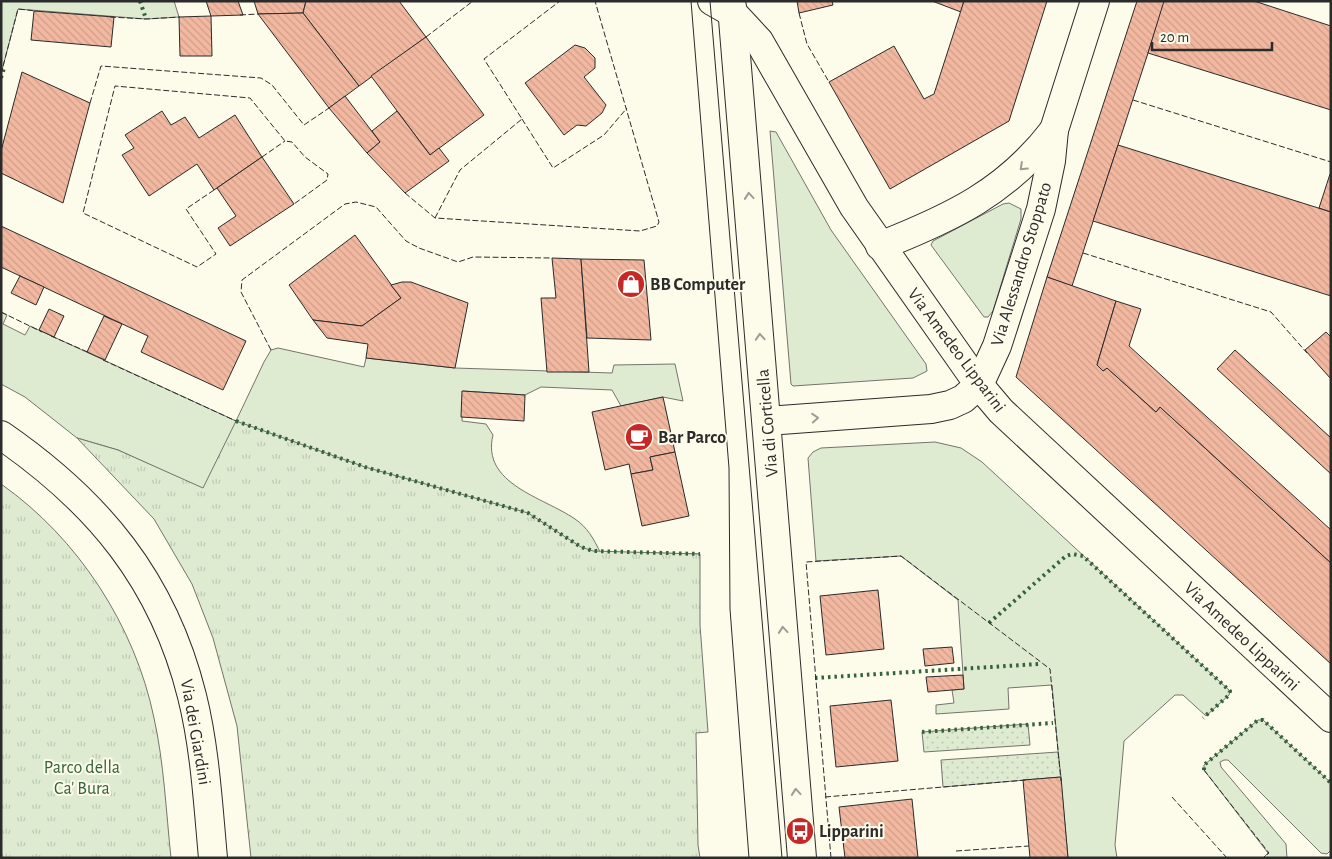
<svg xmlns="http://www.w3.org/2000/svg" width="1332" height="859" font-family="'Alegreya Sans',sans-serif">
  <defs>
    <pattern id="park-tufts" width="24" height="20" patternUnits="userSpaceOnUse" patternTransform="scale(1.25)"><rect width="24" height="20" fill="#deebd1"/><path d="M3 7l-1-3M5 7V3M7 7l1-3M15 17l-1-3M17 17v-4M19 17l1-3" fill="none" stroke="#bfcab4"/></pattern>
    <pattern id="garden-dots" width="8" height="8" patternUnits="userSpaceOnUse" patternTransform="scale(1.25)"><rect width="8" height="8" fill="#deebd1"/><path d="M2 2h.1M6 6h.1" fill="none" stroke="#bfcab4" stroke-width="1.8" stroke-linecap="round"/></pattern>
    <pattern id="building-back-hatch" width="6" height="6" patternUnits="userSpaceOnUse" patternTransform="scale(1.25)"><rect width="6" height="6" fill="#f2b8a0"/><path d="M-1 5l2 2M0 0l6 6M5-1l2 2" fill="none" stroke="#d09e8a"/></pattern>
  </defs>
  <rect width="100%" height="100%" fill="#fdfbea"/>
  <g fill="#deebd1" stroke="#74746e">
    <path d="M1 1H174L179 17 146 19 18 9 1 74Z"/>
    <path d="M770 131 776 132 831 230 926 364 927 371 913 378 793 386 791 384Z"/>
    <path d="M1009 203 1021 209V219L993 311 988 317H984L931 245 933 241 1003 204Z"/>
    <path d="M1 312 7 315 3 324 25 335 30 326 236 421 264 362 271 350 278 348 364 367 366 358 455 368 612 373 614 365 675 364 683 401 663 397 621 406 612 390 541 387 525 395 463 391 462 421 486 424 493 435C481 484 543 497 575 519 587 527 594 539 600 552L700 554 449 602 118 450 77 438 25 397 1 384Z"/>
    <path d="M935 442 961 448 982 462 1230 691 1229 695 1206 716 1183 695H1175L1124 741 1115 845 1117 858H1068L1052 685 1008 688 1009 709 936 714V705L954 703 952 690 964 689 958 600 901 556 816 561 808 458 813 452 821 448Z"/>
    <path d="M1258 720H1263L1331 783V850L1327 854 1321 853 1228 760H1224L1220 762 1221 767 1286 844 1287 858H1263L1268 853 1204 770V765Z"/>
  </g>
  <g fill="url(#park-tufts)" stroke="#74746e">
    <path d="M236 421 365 467 528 513 581 547 593 551 700 554V625L708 732 696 733 698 845 700 858H251L237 726 213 638 192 584 154 519 77 438 118 450 203 488Z"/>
    <path d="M1 484C78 538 135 626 154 718 164 763 166 811 171 858H1Z"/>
  </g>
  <g fill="url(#garden-dots)" stroke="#74746e">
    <path d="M1028 724 1030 745 924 752 922 732Z"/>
    <path d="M1058 752 1061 777 943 787 941 760Z"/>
  </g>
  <g fill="url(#building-back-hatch)" stroke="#2b2b2b">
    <path d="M206 1H238L243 15 211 16Z"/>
    <path d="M254 1H306L303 13 258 14Z"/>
    <path d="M306 1H399L426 37 359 86 303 13Z"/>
    <path d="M797 1H832L833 5 799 13Z"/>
    <path d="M932 1H964L961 12Z"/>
    <path d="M964 1H1047L1009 121 890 189 829 82 894 46 924 99 934 94Z"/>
    <path d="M1137 1H1165L1072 286 1047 277Z"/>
    <path d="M1164 1H1254L1331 26V110L1148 53Z"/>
    <path d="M34 11 114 17 111 47 31 40Z"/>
    <path d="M303 13 359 86 329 108 258 14Z"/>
    <path d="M211 16 212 56H180L179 17Z"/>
    <path d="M426 37 484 115 430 155 371 76Z"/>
    <path d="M575 45 585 48 595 58V68L584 77 606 105 602 113 586 126 577 125 564 135 525 83Z"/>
    <path d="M22 72 90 103 63 203 1 173V151Z"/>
    <path d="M345 96 380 142 367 153 329 108Z"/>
    <path d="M162 111 171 125 185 117 199 138 235 115 262 157 214 190 197 164 149 196 122 155 134 148 125 135Z"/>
    <path d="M397 111 430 155 439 148 449 161 405 193 367 153 380 142 372 131Z"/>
    <path d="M1118 145 1331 212V296L1093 221Z"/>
    <path d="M262 157 294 204 230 246 218 228 236 216 217 188Z"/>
    <path d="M1330 174H1331V212L1319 208Z"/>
    <path d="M1 226 246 341 223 390 141 352 148 336 1 267Z"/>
    <path d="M355 235 401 298 362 326 313 320 289 285Z"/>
    <path d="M552 258 581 259 589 372H547L541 298H556Z"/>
    <path d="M581 259 644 260 651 340 587 338Z"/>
    <path d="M20 276 44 287 36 305 11 293Z"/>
    <path d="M1047 277 1116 301 1097 365 1103 371 1107 368 1156 412 1160 407 1331 563V664L1016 377Z"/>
    <path d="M402 282H411L468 303 455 368 366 358 368 344 327 338 313 320 362 326 401 298 391 285Z"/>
    <path d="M1116 301 1141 309 1129 346 1331 530V563L1160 407 1156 412 1107 368 1103 371 1097 365Z"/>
    <path d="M49 309 64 316 54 337 39 330Z"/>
    <path d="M104 316 122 324 105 360 87 352Z"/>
    <path d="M1326 332 1331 337V379L1305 350Z"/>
    <path d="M1235 350 1331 438V474L1217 369Z"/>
    <path d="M462 391 525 395 524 421 461 417Z"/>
    <path d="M663 397 675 452 650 457 653 470 631 474 629 464 605 470 592 412Z"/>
    <path d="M675 452 689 516 642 526 631 474 653 470 650 457Z"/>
    <path d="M878 590 884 649 826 655 820 596Z"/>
    <path d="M952 647 954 663 925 666 923 649Z"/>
    <path d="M963 675 964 689 928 692 926 677Z"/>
    <path d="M891 700 898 761 836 767 830 706Z"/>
    <path d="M1061 777 1068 858H1030L1023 780Z"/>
    <path d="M912 799 918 858H845L839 807Z"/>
  </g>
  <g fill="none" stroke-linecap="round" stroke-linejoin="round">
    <defs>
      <g id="minor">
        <path d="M712 1 733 13 759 41 854 207 979 385 1001 411 1331 718"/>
        <path d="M732 7 802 858"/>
        <path d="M880 246C951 218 1007 192 1054 130"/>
        <path d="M767 421 931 409 950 405 963 399 979 385 997 346 1041 209 1051 161 1054 130 1095 1"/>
        <path d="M1 435C98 502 163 580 192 696 205 748 208 804 213 858"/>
      </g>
    </defs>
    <use href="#minor" stroke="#2b2b2b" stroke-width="30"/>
    <use href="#minor" stroke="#fdfbea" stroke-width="28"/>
    <g stroke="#2b2b2b" stroke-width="1">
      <path d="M691 1 729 468 730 609 749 858"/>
      <path d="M710 1 782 858"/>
    </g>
    <g stroke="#34623c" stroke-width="4" stroke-dasharray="2.5 4" stroke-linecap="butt">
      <path d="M140 1 146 19"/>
      <path d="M1 78 4 68"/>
      <path d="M236 421 365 467 528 513 581 547 593 551 700 554"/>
      <path d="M989 623 1066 556 1072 554 1083 556 1230 691 1229 695 1203 718"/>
      <path d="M815 678 1039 664"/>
      <path d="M922 732 1053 723"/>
      <path d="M1204 770V765L1258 720H1263L1331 783"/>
    </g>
    <g stroke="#2b2b2b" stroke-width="1" stroke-dasharray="6 2.5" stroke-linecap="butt">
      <path d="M799 13 807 44 829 82"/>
      <path d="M240 15 258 14"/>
      <path d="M110 17 146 19 180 17"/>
      <path d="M426 37 473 1"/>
      <path d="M1 74 18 9 36 11"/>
      <path d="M1133 100 1331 162"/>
      <path d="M90 103 101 66 261 78 272 85 304 125 329 108"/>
      <path d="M522 119 553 168 604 135 627 108"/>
      <path d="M262 157 285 141"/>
      <path d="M214 190 186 209 216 254 197 267 83 213 115 86 250 98 285 141 292 142 305 157 328 174 327 180 294 204"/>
      <path d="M405 193 435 218 640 231 657 226 659 222 595 1"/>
      <path d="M435 218 460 170 522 119 484 59 560 1"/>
      <path d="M1083 253 1271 312 1307 353"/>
      <path d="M1 312 42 332"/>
      <path d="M51 336 90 353"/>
      <path d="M271 350 241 292 242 280 345 204 356 202 376 207 406 241 419 248 458 262 473 257 552 258"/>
      <path d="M103 360 236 421"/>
      <path d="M1204 770 1269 853 1263 858"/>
      <path d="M825 797 1026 780"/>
      <path d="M1172 797 1227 858"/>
      <path d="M956 851 1029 846"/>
      <path d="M831 858 806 562 901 556 1050 669 1061 781"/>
    </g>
  </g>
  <defs><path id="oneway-chevron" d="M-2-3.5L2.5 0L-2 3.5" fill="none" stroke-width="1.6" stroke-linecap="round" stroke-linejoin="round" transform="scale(1.25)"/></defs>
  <g stroke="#9e9d94">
    <use href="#oneway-chevron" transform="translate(1023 167) rotate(137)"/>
    <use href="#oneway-chevron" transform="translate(749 196) rotate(-95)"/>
    <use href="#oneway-chevron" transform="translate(760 337) rotate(-94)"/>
    <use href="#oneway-chevron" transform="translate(815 418) rotate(-4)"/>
    <use href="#oneway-chevron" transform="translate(783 630) rotate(-95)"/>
    <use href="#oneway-chevron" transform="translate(796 792) rotate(-95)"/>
  </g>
  <defs>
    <symbol id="shop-disc" viewBox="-11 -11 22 22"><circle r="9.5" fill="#c62828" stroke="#fdfbea"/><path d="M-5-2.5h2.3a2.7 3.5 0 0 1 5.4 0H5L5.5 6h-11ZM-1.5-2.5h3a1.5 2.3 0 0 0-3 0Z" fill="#fff"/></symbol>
    <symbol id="cafe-disc" viewBox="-11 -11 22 22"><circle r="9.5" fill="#c62828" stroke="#fdfbea"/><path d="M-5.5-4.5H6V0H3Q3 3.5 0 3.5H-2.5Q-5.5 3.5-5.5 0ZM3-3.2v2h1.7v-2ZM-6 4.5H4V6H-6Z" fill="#fff"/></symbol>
    <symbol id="bus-disc" viewBox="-11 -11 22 22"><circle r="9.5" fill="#c62828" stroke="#fdfbea"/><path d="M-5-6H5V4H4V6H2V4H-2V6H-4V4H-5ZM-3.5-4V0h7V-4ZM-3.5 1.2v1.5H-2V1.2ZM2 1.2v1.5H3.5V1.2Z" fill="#fff"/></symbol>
  </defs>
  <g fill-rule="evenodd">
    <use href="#shop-disc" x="615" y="268" width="32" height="32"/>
    <use href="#cafe-disc" x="623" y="421" width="32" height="32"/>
    <use href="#bus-disc" x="784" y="815" width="32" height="32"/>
  </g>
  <g text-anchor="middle" stroke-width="4" stroke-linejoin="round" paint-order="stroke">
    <g font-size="18" fill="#2b2b2b" stroke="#fdfbea">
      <text transform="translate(1021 264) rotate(-73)" y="6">Via Alessandro Stoppato</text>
      <text transform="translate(957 350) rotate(53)" y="6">Via Amedeo Lipparini</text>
      <text transform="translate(767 423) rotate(-95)" y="6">Via di Corticella</text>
      <text transform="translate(1242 636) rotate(43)" y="6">Via Amedeo Lipparini</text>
      <text transform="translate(196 732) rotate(80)" y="6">Via dei Giardini</text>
    </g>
    <g font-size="18" font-weight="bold" fill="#2b2b2b" stroke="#fdfbea" text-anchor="start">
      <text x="650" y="290">BB Computer</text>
      <text x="658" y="443">Bar Parco</text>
      <text x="819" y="837">Lipparini</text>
    </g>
    <g font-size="18" fill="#34623c" stroke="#fdfbea">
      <text x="82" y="773">Parco della<tspan x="82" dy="21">Ca' Bura</tspan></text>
    </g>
  </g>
  <rect width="1332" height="859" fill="none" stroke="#2b2b2b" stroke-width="5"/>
  <path d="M1152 42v8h120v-8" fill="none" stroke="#2b2b2b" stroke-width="2.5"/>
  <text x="1160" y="42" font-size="15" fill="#2b2b2b" stroke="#fdfbea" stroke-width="4" paint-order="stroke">20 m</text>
</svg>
